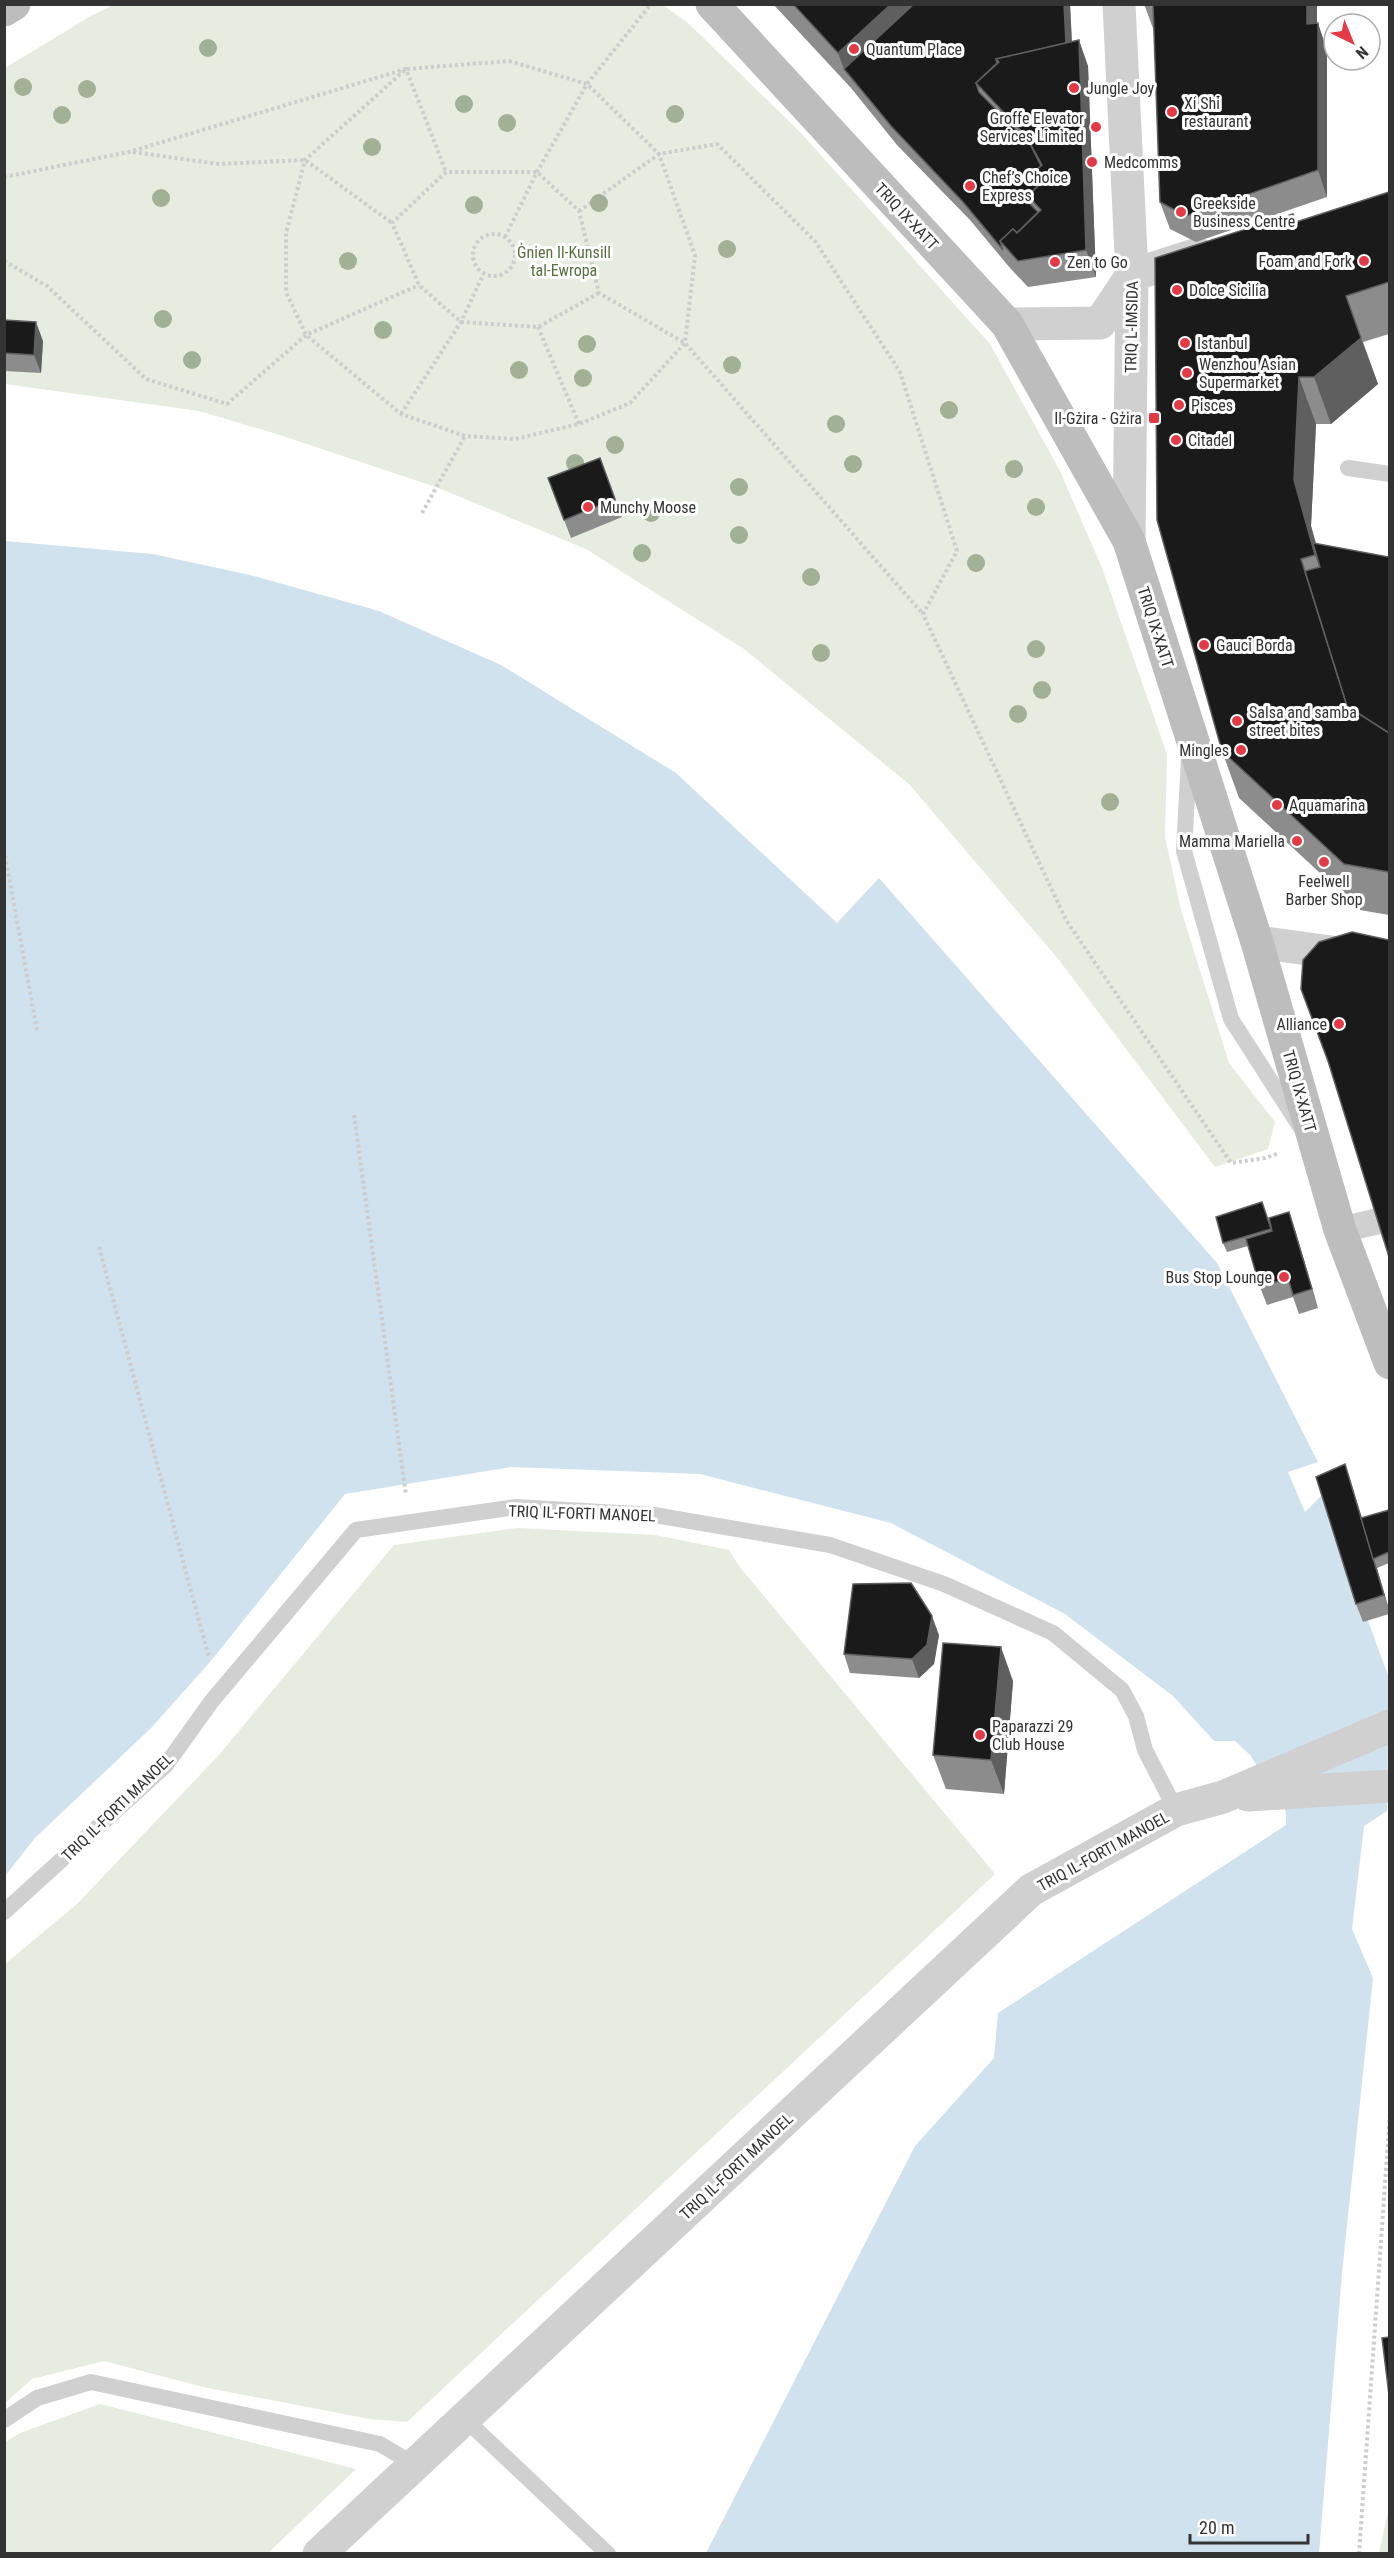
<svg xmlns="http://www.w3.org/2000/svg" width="1394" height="2558" font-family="'Roboto Condensed',sans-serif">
  <rect width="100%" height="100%" fill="#fff"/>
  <g fill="#e6ecdf">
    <path d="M115 4 663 5 688 23 801 133 990 344 1060 471 1102 568 1167 754 1165 837 1181 910 1229 1063 1275 1122 1268 1149 1215 1167 1059 960 909 784 744 649 586 549 436 487 280 435 199 411 5 384V68L89 17Z"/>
    <path d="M517 1528 655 1535 729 1550 739 1566 995 1874 407 2422 370 2419 203 2387 104 2361 32 2379 5 2403V1964L77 1904 218 1756 394 1545Z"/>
    <path d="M100 2404 356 2469 268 2553H5V2442L20 2433Z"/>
    <path d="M1389 2507V2553H1379Z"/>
  </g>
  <path fill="#cfe2ee" d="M5 541 153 554 250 575 379 611 501 665 676 773 837 923 879 878 1217 1263 1318 1462 1288 1472 1305 1512 1322 1495 1389 1678 1387 1811 1364 1826 1352 1929 1373 1978 1342 2273 1319 2553H706L915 2146 994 2058 998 2013 1286 1825V1812L1250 1755 1235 1741H1214L1173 1696 1065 1614 891 1523 700 1474 511 1467 345 1494 210 1662 151 1728 35 1838 5 1876Z"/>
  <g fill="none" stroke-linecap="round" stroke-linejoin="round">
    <g stroke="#cdcdcd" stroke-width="4" stroke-dasharray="3 3" stroke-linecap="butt">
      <path d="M509 61 587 84 659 154 695 255 685 343 630 403 579 424 515 439 465 436 401 414 306 335 286 292V233L305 160 406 69Z"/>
      <path d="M133 152 219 164 305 160 392 223"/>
      <path d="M4 177 129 152 406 69 446 172"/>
      <path d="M579 211 659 154 717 144 815 241 900 372 957 551 923 614 1066 920 1231 1163 1265 1158 1279 1153"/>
      <circle cx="494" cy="255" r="21"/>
      <path d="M505 237 537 172 587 84 651 4"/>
      <path d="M4 261 47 286 146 379 227 404 306 335 419 285"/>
      <path d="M599 293 538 327 461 322 419 285 392 223 446 172H537L579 211 599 293 685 343 923 614"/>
      <path d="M538 327 579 424"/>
      <path d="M401 414 461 322 483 275"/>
      <path d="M422 513 465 436"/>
      <path d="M4 850 37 1030"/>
      <path d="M354 1115 406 1495"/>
      <path d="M99 1247 209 1658"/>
      <path d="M1359 2554 1390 2113"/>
    </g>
    <g stroke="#d0d0d0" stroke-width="16">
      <path d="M1348 468 1390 474"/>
      <path d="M1189 758 1184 851 1231 1019 1299 1125"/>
      <path d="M4 1912 166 1765 211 1702 356 1530 516 1507 654 1515 830 1545 944 1584 1053 1633 1122 1690 1136 1716 1145 1750 1176 1810"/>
      <path d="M465 2419 608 2554"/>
      <path d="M4 2420 37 2398 91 2382 380 2444 415 2465"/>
    </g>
    <path stroke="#d0d0d0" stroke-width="26" d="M1340 1230 1379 1221"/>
    <g stroke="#d0d0d0" stroke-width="33">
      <path d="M1007 324 1100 323 1132 275 1198 254"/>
      <path d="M1257 942 1390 960"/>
    </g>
    <g stroke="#d0d0d0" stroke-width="33">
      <path d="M1119 4 1132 275 1129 541"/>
      <path d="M1248 1795 1390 1786"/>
      <path d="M319 2554 1031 1890 1176 1810 1223 1797 1390 1726"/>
    </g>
    <g stroke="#bdbdbd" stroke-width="33">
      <path d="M712 4 1007 324 1129 541 1257 942 1340 1230 1390 1363"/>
      <path d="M4 10 14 4"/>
    </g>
  </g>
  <g fill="#a2b095">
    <circle cx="208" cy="48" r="9"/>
    <circle cx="23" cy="87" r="9"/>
    <circle cx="87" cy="89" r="9"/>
    <circle cx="464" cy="104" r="9"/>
    <circle cx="675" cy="114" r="9"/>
    <circle cx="62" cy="115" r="9"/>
    <circle cx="507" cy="123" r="9"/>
    <circle cx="372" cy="147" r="9"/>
    <circle cx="161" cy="198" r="9"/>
    <circle cx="599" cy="203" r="9"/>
    <circle cx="474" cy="205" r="9"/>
    <circle cx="727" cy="249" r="9"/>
    <circle cx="348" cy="261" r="9"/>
    <circle cx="163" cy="319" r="9"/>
    <circle cx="383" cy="330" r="9"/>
    <circle cx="587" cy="344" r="9"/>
    <circle cx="192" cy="360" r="9"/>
    <circle cx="732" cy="365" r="9"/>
    <circle cx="519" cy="370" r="9"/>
    <circle cx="583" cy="378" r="9"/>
    <circle cx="949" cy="410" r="9"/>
    <circle cx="836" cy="424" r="9"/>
    <circle cx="615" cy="445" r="9"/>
    <circle cx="575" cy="463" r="9"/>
    <circle cx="853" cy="464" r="9"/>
    <circle cx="1014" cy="469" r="9"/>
    <circle cx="739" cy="487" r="9"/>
    <circle cx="1036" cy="507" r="9"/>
    <circle cx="651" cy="513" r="9"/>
    <circle cx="739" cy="535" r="9"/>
    <circle cx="642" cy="553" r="9"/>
    <circle cx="976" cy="563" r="9"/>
    <circle cx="811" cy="577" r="9"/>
    <circle cx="1036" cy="649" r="9"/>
    <circle cx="821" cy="653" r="9"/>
    <circle cx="1042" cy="690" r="9"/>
    <circle cx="1018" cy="714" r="9"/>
    <circle cx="1110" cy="802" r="9"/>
  </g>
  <g fill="#8c8c8c">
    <path d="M773 4H1070L1072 41 1088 66 1096 277 1028 287 1010 268 970 220 897 145 851 88Z"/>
    <path d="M1144 4H1317V23L1327 50V197L1196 242 1170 229 1160 202 1154 31Z"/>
    <path d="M1389 192V334L1363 342 1378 384 1331 424H1316L1311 526 1316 544 1389 557V915L1360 910 1239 798 1222 751 1296 222Z"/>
    <path d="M4 320 43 341 41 373 4 371Z"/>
    <path d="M600 458 622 517 571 538 548 478Z"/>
    <path d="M1262 1202 1272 1231 1289 1212 1295 1230 1318 1308 1299 1314 1293 1297 1267 1305 1260 1287 1248 1246 1227 1252 1223 1243Z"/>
    <path d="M1351 1483 1362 1518 1389 1510V1563L1377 1568 1389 1609V1614L1363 1622 1356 1604Z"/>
    <path d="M939 1635 934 1664 919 1678 850 1673 844 1654Z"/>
    <path d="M1013 1681 1004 1794 946 1789 933 1755Z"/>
  </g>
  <g fill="#5f5f5f">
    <path d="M891 4H941L844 69 838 53Z"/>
    <path d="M1064 4H1070L1073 70 1067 51Z"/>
    <path d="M1307 4H1317V51L1307 24Z"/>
    <path d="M1318 23 1327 50V197L1318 170Z"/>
    <path d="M1079 40 1088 66 1096 277 1086 250Z"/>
    <path d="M36 322 43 341 41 373 34 355Z"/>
    <path d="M1361 338 1378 384 1331 424 1314 377Z"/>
    <path d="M1299 377 1316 424 1311 526 1332 601 1315 555 1294 480Z"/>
    <path d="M1289 1212 1295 1230 1318 1308 1312 1289Z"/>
    <path d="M1345 1464 1351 1483 1389 1610 1384 1595Z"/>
    <path d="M932 1616 939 1635 934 1664 919 1678 912 1659Z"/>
    <path d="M1001 1647 1013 1681 1004 1794 991 1760Z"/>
  </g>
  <g fill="#1a1a1a" stroke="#5f5f5f" stroke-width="1.5">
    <path d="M793 4H891L838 53Z"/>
    <path d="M914 4H1064L1066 43 996 59 997 63 976 83 979 92 1030 144 1041 166 1034 172 1037 180 1040 184 1028 196 1031 205 1038 212 1017 233 1013 229 1000 241 1003 250 963 202 891 126 844 69Z"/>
    <path d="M1153 4H1307V24L1318 23V170L1186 216 1160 202Z"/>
    <path d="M1079 40 1086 250 1018 261 1000 241 1013 229 1017 233 1041 210 1028 196 1043 181 1034 172 1042 165 1026 136 976 83 999 62 996 59Z"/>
    <path d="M1389 192V282L1346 296 1361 338 1314 377H1299L1294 480 1315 555 1301 559 1347 706 1389 733V872L1344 864 1222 751 1157 520 1155 258 1293 214 1296 222Z"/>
    <path d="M4 320 36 322 34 355 4 353Z"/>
    <path d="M600 458 615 499 564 520 548 478Z"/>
    <path d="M1313 543 1389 557V733L1347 706 1305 571 1320 567Z"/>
    <path d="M1352 932 1389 940V1257L1328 1061 1301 989 1303 960 1319 942Z"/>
    <path d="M1262 1202 1271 1229 1223 1243 1216 1217Z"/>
    <path d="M1289 1212 1312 1289 1293 1295 1288 1278 1260 1287 1246 1239 1272 1231 1269 1218Z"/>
    <path d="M1345 1464 1384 1595 1356 1604 1316 1477Z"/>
    <path d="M1389 1510V1552L1373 1559 1361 1518Z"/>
    <path d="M911 1583 932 1616 927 1645 912 1659 844 1654 853 1584Z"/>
    <path d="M943 1643 1001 1647 991 1760 933 1755Z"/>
    <path d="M1389 2337V2395L1382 2338Z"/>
  </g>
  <g fill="#e63946" stroke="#fff" stroke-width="2">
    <circle cx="854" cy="49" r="6"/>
    <circle cx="1074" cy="88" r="6"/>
    <circle cx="1172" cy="112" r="6"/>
    <circle cx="1096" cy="127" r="6"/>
    <circle cx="1092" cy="162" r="6"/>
    <circle cx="970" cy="186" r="6"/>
    <circle cx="1181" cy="212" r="6"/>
    <circle cx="1364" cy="261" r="6"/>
    <circle cx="1055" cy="262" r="6"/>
    <circle cx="1177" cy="290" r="6"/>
    <circle cx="1185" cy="343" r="6"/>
    <circle cx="1187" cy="373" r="6"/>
    <circle cx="1179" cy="405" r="6"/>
    <rect x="1148" y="412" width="12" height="12" rx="3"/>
    <circle cx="1176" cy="440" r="6"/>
    <circle cx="588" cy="507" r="6"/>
    <circle cx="1204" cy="645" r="6"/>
    <circle cx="1237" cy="721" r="6"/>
    <circle cx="1241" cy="750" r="6"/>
    <circle cx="1277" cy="805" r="6"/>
    <circle cx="1297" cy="841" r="6"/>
    <circle cx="1324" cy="862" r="6"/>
    <circle cx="1339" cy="1024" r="6"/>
    <circle cx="1284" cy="1277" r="6"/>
    <circle cx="980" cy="1735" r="6"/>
  </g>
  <g text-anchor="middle" stroke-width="6" stroke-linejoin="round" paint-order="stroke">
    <g font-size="16" fill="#333" stroke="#fff" text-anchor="start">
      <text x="866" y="55">Quantum Place</text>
      <text x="1086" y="94">Jungle Joy</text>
      <text x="1184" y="109">Xi Shi<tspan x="1184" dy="18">restaurant</tspan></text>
      <text x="1084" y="124" text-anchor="end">Groffe Elevator<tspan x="1084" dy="18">Services Limited</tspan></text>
      <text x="1104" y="168">Medcomms</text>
      <text x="982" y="183">Chef’s Choice<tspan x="982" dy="18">Express</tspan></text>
      <text x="1193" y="209">Greekside<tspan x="1193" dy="18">Business Centre</tspan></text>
      <text x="1352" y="267" text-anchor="end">Foam and Fork</text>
      <text x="1067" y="268">Zen to Go</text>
      <text x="1189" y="296">Dolce Sicilia</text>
      <text x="1197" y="349">Istanbul</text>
      <text x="1199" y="370">Wenzhou Asian<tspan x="1199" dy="18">Supermarket</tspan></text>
      <text x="1191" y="411">Pisces</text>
      <text x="1142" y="424" text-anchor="end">Il-Gżira - Gżira</text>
      <text x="1188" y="446">Citadel</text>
      <text x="600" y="513">Munchy Moose</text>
      <text x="1216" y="651">Gauci Borda</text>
      <text x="1249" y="718">Salsa and samba<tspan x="1249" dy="18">street bites</tspan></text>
      <text x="1229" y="756" text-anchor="end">Mingles</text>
      <text x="1289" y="811">Aquamarina</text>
      <text x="1285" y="847" text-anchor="end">Mamma Mariella</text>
      <text x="1324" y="887" text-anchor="middle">Feelwell<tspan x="1324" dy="18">Barber Shop</tspan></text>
      <text x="1327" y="1030" text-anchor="end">Alliance</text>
      <text x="1272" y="1283" text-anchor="end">Bus Stop Lounge</text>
      <text x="992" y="1732">Paparazzi 29<tspan x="992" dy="18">Club House</tspan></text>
    </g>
    <g font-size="16" fill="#333" stroke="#fff">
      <text transform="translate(907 216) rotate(47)" y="6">TRIQ IX-XATT</text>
      <text transform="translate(1131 327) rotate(-89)" y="6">TRIQ L-IMSIDA</text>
      <text transform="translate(1156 627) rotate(72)" y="6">TRIQ IX-XATT</text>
      <text transform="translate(1300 1091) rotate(74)" y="6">TRIQ IX-XATT</text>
      <text transform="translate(582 1513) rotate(2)" y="6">TRIQ IL-FORTI MANOEL</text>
      <text transform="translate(117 1807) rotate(-44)" y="6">TRIQ IL-FORTI MANOEL</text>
      <text transform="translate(1103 1851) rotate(-29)" y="6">TRIQ IL-FORTI MANOEL</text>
      <text transform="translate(736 2166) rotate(-43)" y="6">TRIQ IL-FORTI MANOEL</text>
    </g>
    <g font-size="16" fill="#56703f" stroke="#fff">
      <text x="564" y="258">Ġnien Il-Kunsill<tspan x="564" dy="18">tal-Ewropa</tspan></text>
    </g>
  </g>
  <rect width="1394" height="2558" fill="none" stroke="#333333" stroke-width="12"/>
  <g transform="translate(1352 42) rotate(137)"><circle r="28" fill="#ffffff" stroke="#adadad" stroke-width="1.5"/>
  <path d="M0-4.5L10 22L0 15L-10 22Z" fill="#e63946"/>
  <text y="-9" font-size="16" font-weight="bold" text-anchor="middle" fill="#333333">N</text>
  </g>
  <path d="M1190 2534v9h118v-9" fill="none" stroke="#333333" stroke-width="3"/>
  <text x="1199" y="2534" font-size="18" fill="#333333" stroke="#ffffff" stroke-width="4.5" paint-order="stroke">20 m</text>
</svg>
